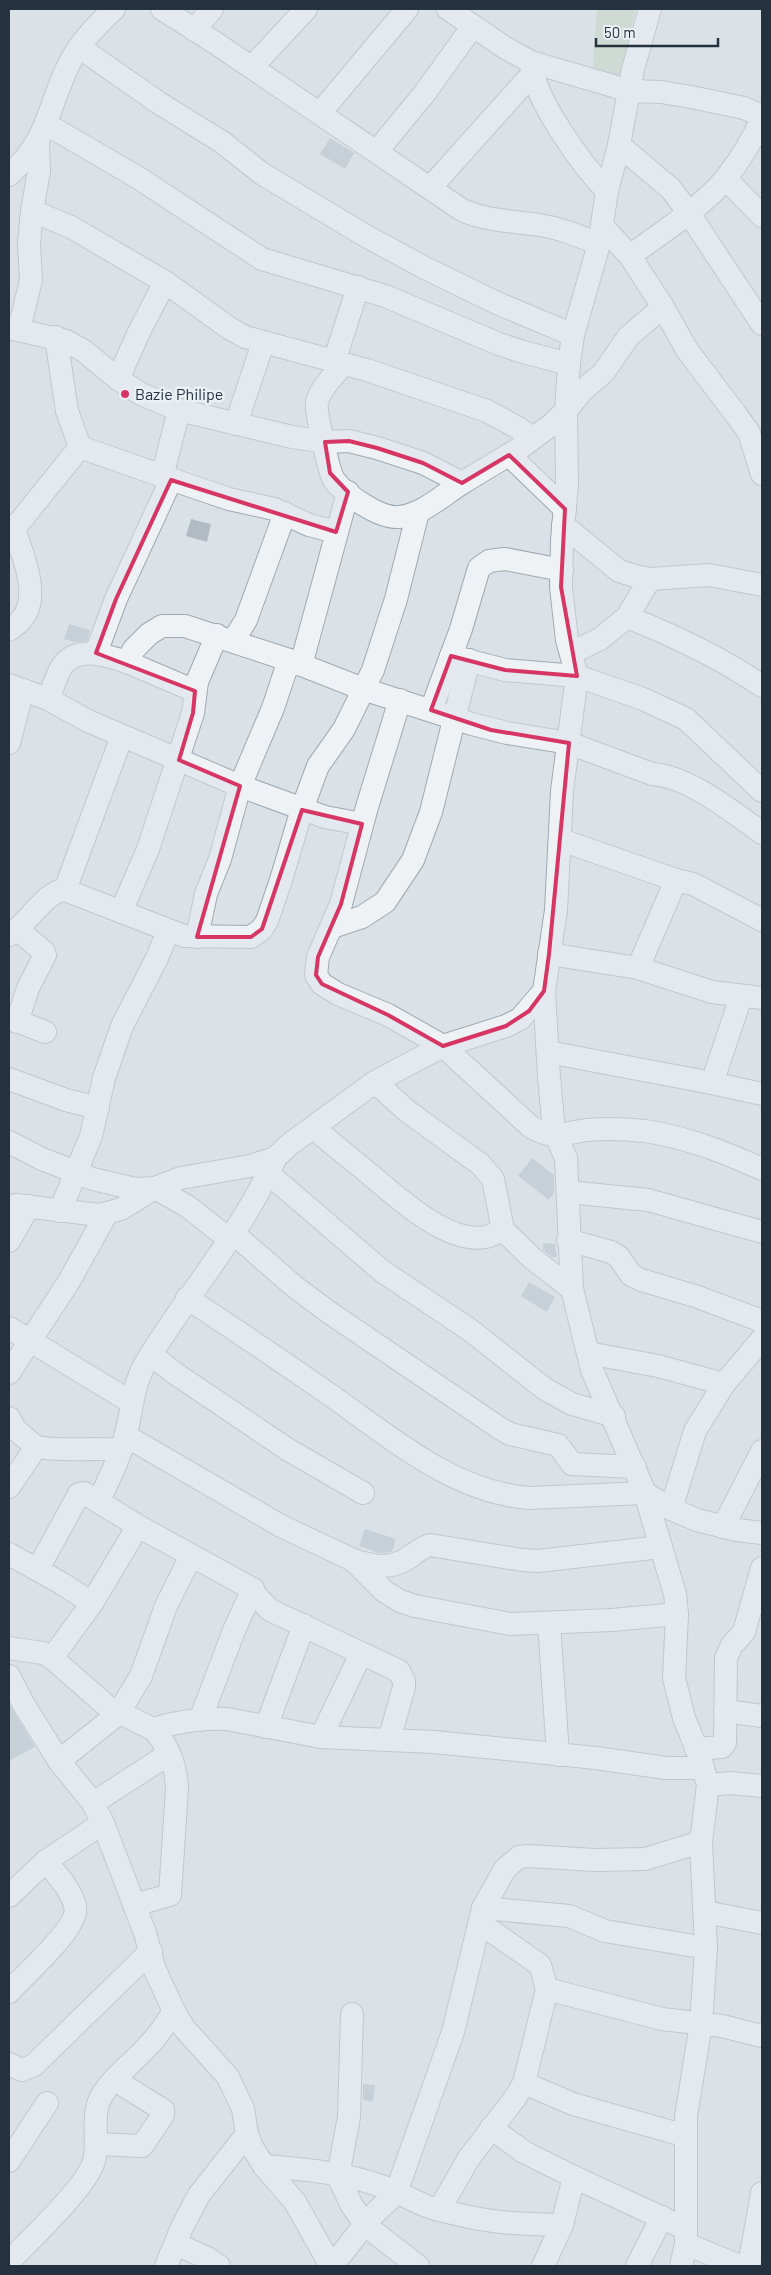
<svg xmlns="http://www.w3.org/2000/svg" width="771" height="2275" font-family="Barlow,sans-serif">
  <rect width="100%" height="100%" fill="#dbe2e7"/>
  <path fill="#c4d1bc" d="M597 9H636L617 87 592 75Z"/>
  <g fill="#b2bbc4">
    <path d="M330 138 354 153 345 169 320 154Z"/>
    <path d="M191 519 211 524 207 542 186 536Z"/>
    <path d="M69 624 90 630 87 641 74 642 64 639Z"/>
    <path d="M532 1158 554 1175V1193L549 1200 518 1176Z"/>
    <path d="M543 1243 555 1244 557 1257H552L543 1250Z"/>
    <path d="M529 1282 555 1297 547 1312 521 1296Z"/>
    <path d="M365 1529 396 1539 392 1552 379 1553 359 1546Z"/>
    <path d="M9 1704 35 1747 9 1761Z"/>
    <path d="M363 2084 375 2085 373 2102 363 2100Z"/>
  </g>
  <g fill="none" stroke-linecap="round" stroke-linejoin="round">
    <defs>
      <g id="minor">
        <path d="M162 9 214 42 462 210C486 221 513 221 539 225 560 228 579 236 599 244"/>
        <path d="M448 9 504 47 531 62 630 91 661 92 691 97 744 108 762 116"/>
        <path d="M650 9 633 69 619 145 607 191 599 244 573 335 569 364 566 411 567 484 562 540 561 587 567 640 577 676 562 791 556 910 544 991 549 1077 554 1131 566 1158 572 1289 592 1370 645 1493 675 1594 677 1614 674 1678 684 1718 700 1757 708 1785 701 1842 706 1948 701 2024 686 2116V2244L681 2266"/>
        <path d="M194 30 212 9"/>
        <path d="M79 47 159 103 222 142 261 173 366 236 425 268 497 303 573 335"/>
        <path d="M531 62C533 98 582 165 607 191"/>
        <path d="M252 67 306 9"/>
        <path d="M320 113 407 9"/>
        <path d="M46 124 137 177 262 259 385 296 499 344 523 352 569 364"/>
        <path d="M38 142 39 171 32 211 71 227 165 282 229 328 245 337 367 370 487 411 520 429 532 438"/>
        <path d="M619 145 671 189 688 212 762 324"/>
        <path d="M377 151 424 94 473 26"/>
        <path d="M9 175C50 139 47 107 70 62 81 41 97 25 114 9"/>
        <path d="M726 179 762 216"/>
        <path d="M430 188 533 73"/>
        <path d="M602 226 630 256 663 307 687 350 737 416 749 433 762 474"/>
        <path d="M630 256C659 234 704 206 726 178 740 160 753 139 762 118"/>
        <path d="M9 328 66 341 84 351 118 379 141 394 179 410 292 437 325 442 349 441 377 448 423 463 462 483 520 448 551 425 566 411 582 391 604 372 628 337 663 307"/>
        <path d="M19 330 31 280 29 243 32 211"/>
        <path d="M56 337 67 411 80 447 188 485 229 499 274 509 309 525 336 532"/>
        <path d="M334 362 358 287"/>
        <path d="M343 364C335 375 320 388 317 402 315 411 329 472 334 480 344 494 380 519 399 517 422 515 443 495 462 483"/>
        <path d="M118 379 140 330 165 282"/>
        <path d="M236 424 263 343"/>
        <path d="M509 455 565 509"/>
        <path d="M162 477 179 410"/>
        <path d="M563 525 619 571 635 576 650 579 709 575 762 585"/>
        <path d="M627 617C675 636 720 657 762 686"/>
        <path d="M9 630C13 627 18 624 21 620 42 597 22 554 14 529L80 447"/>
        <path d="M233 641 246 620 285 513"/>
        <path d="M96 653 116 599 171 480"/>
        <path d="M571 653 600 639 627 617 650 579"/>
        <path d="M451 656 505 670 577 676 643 699 686 719 762 791"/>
        <path d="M127 662 195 691"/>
        <path d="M301 665 348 492"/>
        <path d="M9 685 48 699 88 721 240 786 325 817 362 824"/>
        <path d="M48 699C53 688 56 675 63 665 78 645 108 656 127 662L134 649 149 634 162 626H185L289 660 363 689 472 724 507 733 569 743 652 774C688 776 733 812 762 833"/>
        <path d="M400 700 367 807 341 904 318 957 316 975 322 984 338 994 388 1015 443 1046 531 1127C553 1140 564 1133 587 1130 606 1128 626 1129 645 1131 686 1137 724 1152 762 1169"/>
        <path d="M431 710 461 629 479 568 489 561 505 559 562 570"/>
        <path d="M9 743 23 690"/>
        <path d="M561 840 676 880 693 884 762 920"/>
        <path d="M65 890 122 736"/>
        <path d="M121 912 148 849 193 713 197 682 217 635"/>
        <path d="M332 927 362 917 385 902 413 860 431 812 469 660"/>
        <path d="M9 935C28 925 44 891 65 890L184 936 251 937 262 929 267 921 281 880 302 809 318 766 344 729 373 670 396 599 418 512"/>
        <path d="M197 937 206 894 220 859 240 786 273 708 289 660"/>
        <path d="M549 954 638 968 712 992 762 998"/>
        <path d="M638 968 676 880"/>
        <path d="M9 1018 45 1032"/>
        <path d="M17 1022 28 988 45 955 44 952 18 930"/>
        <path d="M548 1052 712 1083 741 997"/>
        <path d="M9 1079 66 1100 98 1108"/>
        <path d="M375 1082 407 1111 480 1164 493 1179 503 1230 533 1259 572 1289"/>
        <path d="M712 1083 762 1094"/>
        <path d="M314 1128C333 1145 353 1160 373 1177 399 1199 448 1244 485 1237 491 1236 497 1232 503 1230"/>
        <path d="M9 1142 42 1159 93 1179 135 1189 155 1188 187 1206 229 1239"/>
        <path d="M269 1174 382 1271 470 1330 545 1389 572 1404 614 1416"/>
        <path d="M568 1192 648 1200 762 1232"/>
        <path d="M9 1208 16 1205 99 1215 121 1209 155 1188 181 1178 250 1166 275 1158 290 1144 375 1082 443 1046 506 1026 520 1019 544 991"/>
        <path d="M60 1211 91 1136 104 1078 122 1026 157 958 168 931"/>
        <path d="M233 1233 295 1287 330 1313 501 1429 510 1434 558 1445 572 1464 635 1467"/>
        <path d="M568 1240 611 1252 619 1257 631 1275 641 1280 695 1296 762 1321"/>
        <path d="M9 1241 29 1206"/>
        <path d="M187 1298C234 1329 280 1360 326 1392 387 1434 451 1492 529 1498L645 1493 671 1509 697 1520 737 1530 762 1533"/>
        <path d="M9 1328 131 1402"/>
        <path d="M588 1353 658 1366 724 1384"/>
        <path d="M151 1355 176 1374 287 1449 363 1493"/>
        <path d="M9 1373 68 1283 107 1213"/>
        <path d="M9 1418 15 1429 36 1447"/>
        <path d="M126 1436 281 1526 353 1560 384 1591 400 1601 415 1606 510 1624 612 1620 677 1614"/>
        <path d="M9 1487 36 1447C65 1452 93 1447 121 1450"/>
        <path d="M99 1501C108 1480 120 1459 125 1437 132 1413 132 1387 145 1364 186 1296 241 1234 274 1161"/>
        <path d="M671 1509 695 1431 724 1384 762 1339"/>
        <path d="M723 1527 762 1451"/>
        <path d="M9 1554 61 1583 92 1603"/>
        <path d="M353 1560C370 1565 386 1570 403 1561 413 1556 419 1548 430 1545L522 1560 538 1561 661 1547"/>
        <path d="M38 1569 79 1494 84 1493 138 1526 247 1586 270 1610 399 1671 404 1681V1687L389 1740"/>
        <path d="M549 1623 558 1755"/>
        <path d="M9 1648 43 1653 52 1658 108 1707 153 1729C176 1722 203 1718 227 1719L321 1737 434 1742 596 1758 666 1768H703"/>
        <path d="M52 1658 92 1603 138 1526"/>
        <path d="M9 1676 24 1705 59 1761 93 1803 103 1823 145 1933 155 1970 174 2011 184 2028 228 2077 243 2109 247 2134 252 2147 264 2166 295 2202 331 2266"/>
        <path d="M725 1711 762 1716"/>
        <path d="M200 1720 235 1628 253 1589"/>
        <path d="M266 1727 304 1625"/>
        <path d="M321 1737 361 1654"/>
        <path d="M696 1749 722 1747 725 1743 726 1658 732 1645 744 1632 762 1568"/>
        <path d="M59 1761 118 1714 141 1676 166 1606 191 1556"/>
        <path d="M708 1785 731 1783 762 1786"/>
        <path d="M93 1803 169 1754"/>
        <path d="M9 1896 46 1861 103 1823"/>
        <path d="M134 1905 170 1895 177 1788C176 1766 168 1745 153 1729"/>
        <path d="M483 1908 569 1916 605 1931 706 1948"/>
        <path d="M705 1912 762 1923"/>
        <path d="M480 1923 540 1965 547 1989 662 2019 722 2026 762 2036"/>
        <path d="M9 1992C23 1976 81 1926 75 1906 71 1889 56 1874 46 1861"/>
        <path d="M352 2014 349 2117 338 2176 351 2204 365 2225 418 2266"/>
        <path d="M9 2064 22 2070 34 2065 151 1951"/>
        <path d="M524 2083 573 2104 686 2136"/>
        <path d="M491 2128 524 2152 574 2177"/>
        <path d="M97 2144 142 2146 163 2115V2110L115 2080"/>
        <path d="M9 2161 47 2103"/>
        <path d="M264 2166C303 2169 347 2173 384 2187 398 2192 412 2200 426 2206 440 2211 456 2214 470 2217 500 2224 532 2224 562 2225L574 2177 686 2229"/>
        <path d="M439 2210 469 2158 515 2098 524 2083 547 1989"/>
        <path d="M176 2244 207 2258 219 2266"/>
        <path d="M686 2244 740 2266"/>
        <path d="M9 2262C29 2240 87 2187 94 2161 99 2142 91 2115 101 2097 112 2077 132 2064 147 2047 158 2036 166 2024 174 2011"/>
        <path d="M166 2266 182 2227 199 2195 247 2134"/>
        <path d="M332 2266 370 2218 396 2193 453 2032 483 1908 505 1869 519 1857 528 1856 594 1860 645 1859 701 1842"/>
        <path d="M543 2266 562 2225"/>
        <path d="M637 2266 662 2217"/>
        <path d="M749 2266 762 2193"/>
      </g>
    </defs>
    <use href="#minor" stroke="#a0a9b1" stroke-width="24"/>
    <use href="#minor" stroke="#eef2f5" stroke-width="22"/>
  </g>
  <path d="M0 0H771V2275H0ZM349 441 377 448 423 463 462 483 509 455 565 509 561 587 577 676 505 670 451 656 431 710 491 730 569 743 549 954 544 991 529 1011 506 1026 443 1046 388 1015 322 984 316 975 318 957 341 904 362 824 302 810 262 929 251 937H197L240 786 179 760 193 713 195 691 96 653 116 599 171 480 336 532 348 492 330 473 325 442Z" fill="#dbe2e7" fill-opacity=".55" fill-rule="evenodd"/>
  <path fill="none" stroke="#d73665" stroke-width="4" stroke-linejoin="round" d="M349 441 377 448 423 463 462 483 509 455 565 509 561 587 577 676 505 670 451 656 431 710 491 730 569 743 549 954 544 991 529 1011 506 1026 443 1046 388 1015 322 984 316 975 318 957 341 904 362 824 302 810 262 929 251 937H197L240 786 179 760 193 713 195 691 96 653 116 599 171 480 336 532 348 492 330 473 325 442Z"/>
  <circle fill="#d73665" stroke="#ebf0f5" stroke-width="2" cx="125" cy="394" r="5"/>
  <g text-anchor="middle" stroke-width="5" stroke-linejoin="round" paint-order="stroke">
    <g font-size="16" fill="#24313e" stroke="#ebf0f5" text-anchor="start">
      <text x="135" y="400">Bazie Philipe</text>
    </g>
  </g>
  <rect width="771" height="2275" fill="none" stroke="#24313e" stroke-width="20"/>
  <path d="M596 38v8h122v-8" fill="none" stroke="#24313e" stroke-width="2.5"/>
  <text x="604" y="38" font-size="15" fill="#24313e" stroke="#ebf0f5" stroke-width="4" paint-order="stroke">50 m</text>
</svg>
